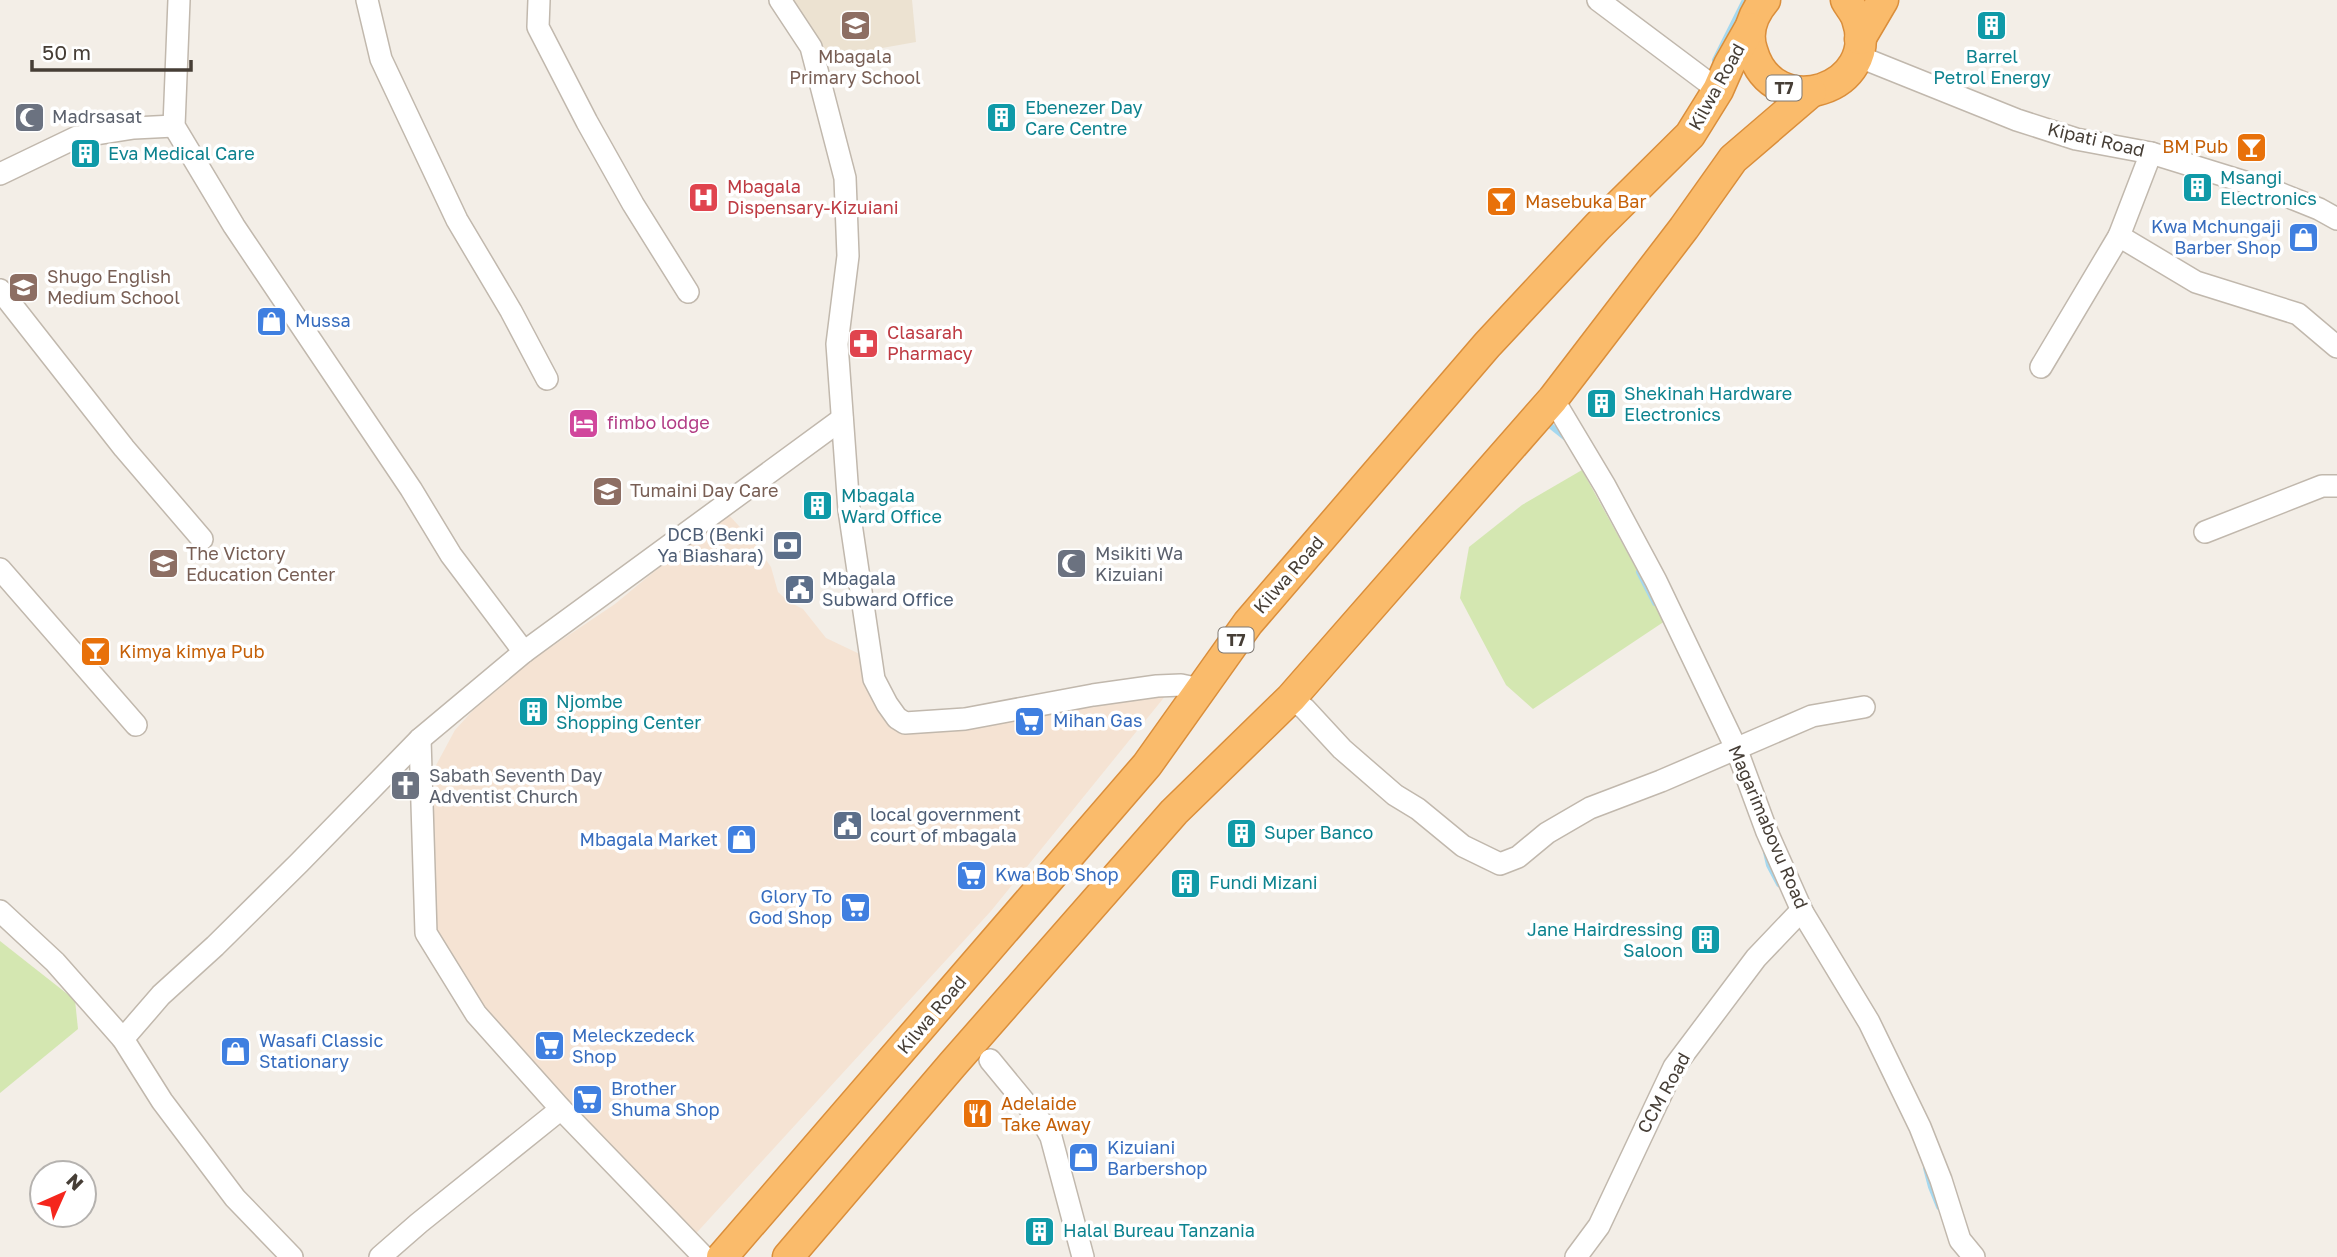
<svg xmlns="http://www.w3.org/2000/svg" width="2337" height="1257" font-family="'Golos Text',sans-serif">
  <rect width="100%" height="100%" fill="#f3eee7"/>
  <path fill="#f5e3d3" d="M726 512 752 540 771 567 778 592 789 602 803 609 826 638 868 658 904 734 1099 689 1179 679 991 911 690 1240 534 1072 434 943V769L455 730 499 682 615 604Z"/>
  <path fill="#ece2d1" d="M776 0H912L916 42 820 59Z"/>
  <g fill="#d4e7b1">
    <path d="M1582 470 1665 621 1533 709 1506 685 1460 598 1469 547 1522 505Z"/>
    <path d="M0 941 75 1000 78 1029 0 1093Z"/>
  </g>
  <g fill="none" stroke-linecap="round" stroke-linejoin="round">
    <g stroke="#a5d8ef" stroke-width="6">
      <path d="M1715 60 1745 0"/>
      <path d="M1547 423 1567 439"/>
      <path d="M1639 572 1655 603"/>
      <path d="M1766 852 1769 865 1779 884"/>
      <path d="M1926 1168 1931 1187 1939 1207"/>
    </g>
    <defs>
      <g id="minor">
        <path d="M179 0 174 126 234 226 411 489 451 555 524 652"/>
        <path d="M367 0 381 59 457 220 511 311 547 379"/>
        <path d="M539 0 538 27 587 122 633 204 688 292"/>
        <path d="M780 0 811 47 845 178 848 256 837 344 849 510 874 679 887 704 897 718 905 723 965 719 1093 695 1157 686 1181 685 1200 689"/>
        <path d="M1598 0 1718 90"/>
        <path d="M1857 58 1870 61 2017 120 2076 139 2151 153 2274 191 2319 209 2337 219"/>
        <path d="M0 174 77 137 134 128 174 126"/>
        <path d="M2119 236 2196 282 2298 314 2337 347"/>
        <path d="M0 290 124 448 202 539"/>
        <path d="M2041 367 2119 236 2151 153"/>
        <path d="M1553 399 1605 486 1656 581 1736 748 1767 832 1803 913 1869 1022 1920 1127 1941 1180 1960 1240 1974 1257"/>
        <path d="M2205 532 2322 486H2337"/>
        <path d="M0 569 136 725"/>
        <path d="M1291 698 1305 709 1342 749 1395 795 1418 809 1463 846 1500 864 1518 857 1547 833 1590 808 1661 781 1812 716 1864 707"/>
        <path d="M420 739 426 933 476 1014 561 1109 704 1257"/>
        <path d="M0 911 55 962 123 1039 162 1101 235 1198 292 1257"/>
        <path d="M123 1039 161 995 215 946 299 863 420 739 524 652 842 419"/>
        <path d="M990 1060 1046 1128 1051 1137 1083 1257"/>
        <path d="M380 1257 419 1223 561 1109"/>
        <path d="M1576 1257 1599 1226 1674 1067 1756 958 1797 915 1803 913"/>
      </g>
      <g id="highway">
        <path d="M1765 0C1753 14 1746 32 1752 50 1773 125 1882 89 1857 19 1855 12 1849 6 1846 0"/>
        <path d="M1860 39 1883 0"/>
        <path d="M722 1257 1147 765 1248 623 1487 345 1598 226 1690 135 1718 90 1729 65 1750 28"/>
        <path d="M788 1257 952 1065 1174 812 1291 698 1553 399 1684 228 1733 159 1811 92"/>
      </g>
    </defs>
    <use href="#minor" stroke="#c1b8ad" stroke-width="24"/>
    <use href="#highway" stroke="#da8e3b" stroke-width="33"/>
    <use href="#minor" stroke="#fff" stroke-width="21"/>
    <use href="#highway" stroke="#fabb6b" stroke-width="30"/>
  </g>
  <defs>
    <symbol id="school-square" viewBox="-11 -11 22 22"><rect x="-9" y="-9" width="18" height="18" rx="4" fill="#8d6e63" stroke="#fff"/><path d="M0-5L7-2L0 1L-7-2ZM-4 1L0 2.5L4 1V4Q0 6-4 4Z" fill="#fff"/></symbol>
    <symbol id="building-square" viewBox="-11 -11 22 22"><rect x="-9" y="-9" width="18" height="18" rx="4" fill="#0f9aa8" stroke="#fff"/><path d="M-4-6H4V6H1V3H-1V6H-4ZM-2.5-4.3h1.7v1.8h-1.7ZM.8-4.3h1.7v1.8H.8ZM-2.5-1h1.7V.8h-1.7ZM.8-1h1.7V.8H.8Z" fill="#fff"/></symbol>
    <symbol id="mosque-square" viewBox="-11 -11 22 22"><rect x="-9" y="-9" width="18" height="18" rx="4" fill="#6b7280" stroke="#fff"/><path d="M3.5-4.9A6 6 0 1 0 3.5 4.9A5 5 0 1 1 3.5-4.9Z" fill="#fff"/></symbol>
    <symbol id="bar-square" viewBox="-11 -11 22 22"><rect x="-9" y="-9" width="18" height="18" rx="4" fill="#e8710a" stroke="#fff"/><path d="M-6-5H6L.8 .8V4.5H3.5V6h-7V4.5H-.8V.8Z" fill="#fff"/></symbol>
    <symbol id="hospital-square" viewBox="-11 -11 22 22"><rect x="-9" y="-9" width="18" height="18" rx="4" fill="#e0444e" stroke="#fff"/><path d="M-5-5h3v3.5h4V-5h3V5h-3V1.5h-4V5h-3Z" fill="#fff"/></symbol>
    <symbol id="shop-square" viewBox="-11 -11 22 22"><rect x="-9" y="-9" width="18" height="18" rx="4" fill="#3f7fe0" stroke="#fff"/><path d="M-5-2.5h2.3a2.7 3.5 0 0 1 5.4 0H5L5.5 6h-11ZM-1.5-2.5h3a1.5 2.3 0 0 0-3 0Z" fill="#fff"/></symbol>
    <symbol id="pharmacy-square" viewBox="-11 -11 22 22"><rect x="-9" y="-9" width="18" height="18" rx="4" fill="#e0444e" stroke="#fff"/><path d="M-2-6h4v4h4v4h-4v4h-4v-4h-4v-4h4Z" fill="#fff"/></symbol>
    <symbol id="hotel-square" viewBox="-11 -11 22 22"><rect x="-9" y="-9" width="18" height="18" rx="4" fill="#d1479c" stroke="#fff"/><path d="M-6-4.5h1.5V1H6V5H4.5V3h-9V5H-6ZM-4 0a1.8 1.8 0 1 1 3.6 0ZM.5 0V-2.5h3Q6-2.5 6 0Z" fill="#fff"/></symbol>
    <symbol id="bank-square" viewBox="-11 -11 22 22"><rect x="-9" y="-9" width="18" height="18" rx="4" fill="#5c6f8a" stroke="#fff"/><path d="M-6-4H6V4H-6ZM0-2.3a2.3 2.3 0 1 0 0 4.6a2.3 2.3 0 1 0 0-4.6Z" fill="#fff"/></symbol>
    <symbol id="civic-square" viewBox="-11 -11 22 22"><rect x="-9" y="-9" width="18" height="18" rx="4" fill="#5c6f8a" stroke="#fff"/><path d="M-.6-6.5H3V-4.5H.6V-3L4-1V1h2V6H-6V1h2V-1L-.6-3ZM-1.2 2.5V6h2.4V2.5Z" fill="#fff"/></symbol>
    <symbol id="supermarket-square" viewBox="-11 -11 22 22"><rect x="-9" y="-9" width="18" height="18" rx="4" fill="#3f7fe0" stroke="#fff"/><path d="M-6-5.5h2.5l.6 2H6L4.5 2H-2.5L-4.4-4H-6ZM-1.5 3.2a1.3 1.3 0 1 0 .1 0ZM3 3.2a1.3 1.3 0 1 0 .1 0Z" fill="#fff"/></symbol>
    <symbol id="church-square" viewBox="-11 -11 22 22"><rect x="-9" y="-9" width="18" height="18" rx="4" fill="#6b7280" stroke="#fff"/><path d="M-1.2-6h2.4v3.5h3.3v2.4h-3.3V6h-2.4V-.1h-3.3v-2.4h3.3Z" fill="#fff"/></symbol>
    <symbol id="restaurant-square" viewBox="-11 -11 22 22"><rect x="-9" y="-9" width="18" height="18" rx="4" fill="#e8710a" stroke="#fff"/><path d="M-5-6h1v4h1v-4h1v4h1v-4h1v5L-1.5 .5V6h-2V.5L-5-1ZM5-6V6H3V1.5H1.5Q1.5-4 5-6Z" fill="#fff"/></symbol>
  </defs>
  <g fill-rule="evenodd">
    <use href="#school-square" x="838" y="8" width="35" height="35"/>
    <use href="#building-square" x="1974" y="8" width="35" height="35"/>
    <use href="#mosque-square" x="12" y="100" width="35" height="35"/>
    <use href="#building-square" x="984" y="100" width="35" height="35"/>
    <use href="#bar-square" x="2234" y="130" width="35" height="35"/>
    <use href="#building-square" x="68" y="136" width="35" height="35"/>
    <use href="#building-square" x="2180" y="170" width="35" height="35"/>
    <use href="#hospital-square" x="686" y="180" width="35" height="35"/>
    <use href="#bar-square" x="1484" y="184" width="35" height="35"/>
    <use href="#shop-square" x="2286" y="220" width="35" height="35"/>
    <use href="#school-square" x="6" y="270" width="35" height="35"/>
    <use href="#shop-square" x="254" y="304" width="35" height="35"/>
    <use href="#pharmacy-square" x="846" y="326" width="35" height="35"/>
    <use href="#building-square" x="1584" y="386" width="35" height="35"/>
    <use href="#hotel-square" x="566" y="406" width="35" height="35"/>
    <use href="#school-square" x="590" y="474" width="35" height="35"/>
    <use href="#building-square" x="800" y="488" width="35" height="35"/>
    <use href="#bank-square" x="770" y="528" width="35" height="35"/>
    <use href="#school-square" x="146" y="546" width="35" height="35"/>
    <use href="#mosque-square" x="1054" y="546" width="35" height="35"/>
    <use href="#civic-square" x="782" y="572" width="35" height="35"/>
    <use href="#bar-square" x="78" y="634" width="35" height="35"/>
    <use href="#building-square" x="516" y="694" width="35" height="35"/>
    <use href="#supermarket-square" x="1012" y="704" width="35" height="35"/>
    <use href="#church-square" x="388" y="768" width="35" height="35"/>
    <use href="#civic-square" x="830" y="808" width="35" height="35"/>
    <use href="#building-square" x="1224" y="816" width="35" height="35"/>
    <use href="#shop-square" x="724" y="822" width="35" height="35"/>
    <use href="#supermarket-square" x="954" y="858" width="35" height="35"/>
    <use href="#building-square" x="1168" y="866" width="35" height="35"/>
    <use href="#supermarket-square" x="838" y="890" width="35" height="35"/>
    <use href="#building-square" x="1688" y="922" width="35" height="35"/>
    <use href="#supermarket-square" x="532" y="1028" width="35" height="35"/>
    <use href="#shop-square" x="218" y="1034" width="35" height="35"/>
    <use href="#supermarket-square" x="570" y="1082" width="35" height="35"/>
    <use href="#restaurant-square" x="960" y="1096" width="35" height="35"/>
    <use href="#shop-square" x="1066" y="1140" width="35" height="35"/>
    <use href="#building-square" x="1022" y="1214" width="35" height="35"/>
  </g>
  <g text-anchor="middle" stroke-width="7" stroke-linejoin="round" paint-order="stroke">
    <g fill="#fff" stroke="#7e7872" stroke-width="2">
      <rect x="1766.5" y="75.5" width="35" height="25" rx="5"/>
      <rect x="1218.5" y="627.5" width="35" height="25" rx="5"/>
    </g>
    <g font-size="16" font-weight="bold" fill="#463e36">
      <text x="1784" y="94">T7</text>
      <text x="1236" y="646">T7</text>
    </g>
    <g font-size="18" fill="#785e54" stroke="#fff" text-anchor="start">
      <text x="855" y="63" text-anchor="middle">Mbagala<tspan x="855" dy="21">Primary School</tspan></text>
      <text x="47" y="283">Shugo English<tspan x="47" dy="21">Medium School</tspan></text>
      <text x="630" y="497">Tumaini Day Care</text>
      <text x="186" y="560">The Victory<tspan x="186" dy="21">Education Center</tspan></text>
    </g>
    <g font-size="18" fill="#0d838f" stroke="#fff" text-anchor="start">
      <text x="1992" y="63" text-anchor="middle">Barrel<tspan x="1992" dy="21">Petrol Energy</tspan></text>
      <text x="1025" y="114">Ebenezer Day<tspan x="1025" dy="21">Care Centre</tspan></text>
      <text x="108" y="160">Eva Medical Care</text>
      <text x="2220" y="184">Msangi<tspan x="2220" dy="21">Electronics</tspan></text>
      <text x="1624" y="400">Shekinah Hardware<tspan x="1624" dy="21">Electronics</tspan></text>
      <text x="841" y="502">Mbagala<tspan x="841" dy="21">Ward Office</tspan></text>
      <text x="556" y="708">Njombe<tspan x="556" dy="21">Shopping Center</tspan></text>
      <text x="1264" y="839">Super Banco</text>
      <text x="1209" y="889">Fundi Mizani</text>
      <text x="1683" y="936" text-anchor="end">Jane Hairdressing<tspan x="1683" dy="21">Saloon</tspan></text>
      <text x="1063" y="1237">Halal Bureau Tanzania</text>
    </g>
    <g font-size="18" fill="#463e36" stroke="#fff">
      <text transform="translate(1717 87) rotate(-61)" y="6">Kilwa Road</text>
      <text transform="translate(2096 140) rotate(13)" y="6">Kipati Road</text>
      <text transform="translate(1289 575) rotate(-49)" y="6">Kilwa Road</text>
      <text transform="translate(1768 827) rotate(67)" y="6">Magarimabovu Road</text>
      <text transform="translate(932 1015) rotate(-50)" y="6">Kilwa Road</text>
      <text transform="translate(1664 1093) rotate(-61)" y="6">CCM Road</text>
    </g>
    <g font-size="18" fill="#5b616d" stroke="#fff" text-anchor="start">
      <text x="52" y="123">Madrsasat</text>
      <text x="1095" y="560">Msikiti Wa<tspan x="1095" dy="21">Kizuiani</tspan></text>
      <text x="429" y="782">Sabath Seventh Day<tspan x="429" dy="21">Adventist Church</tspan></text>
    </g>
    <g font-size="18" fill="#c56008" stroke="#fff" text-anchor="start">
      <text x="2228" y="153" text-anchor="end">BM Pub</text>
      <text x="1525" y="208">Masebuka Bar</text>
      <text x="119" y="658">Kimya kimya Pub</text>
      <text x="1001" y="1110">Adelaide<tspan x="1001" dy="21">Take Away</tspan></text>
    </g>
    <g font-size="18" fill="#be3a42" stroke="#fff" text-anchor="start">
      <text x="727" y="193">Mbagala<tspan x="727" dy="21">Dispensary-Kizuiani</tspan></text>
      <text x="887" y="339">Clasarah<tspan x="887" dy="21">Pharmacy</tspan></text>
    </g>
    <g font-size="18" fill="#366cbe" stroke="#fff" text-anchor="start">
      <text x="2281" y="233" text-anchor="end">Kwa Mchungaji<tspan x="2281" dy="21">Barber Shop</tspan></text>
      <text x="295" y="327">Mussa</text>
      <text x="1053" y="727">Mihan Gas</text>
      <text x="718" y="846" text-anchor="end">Mbagala Market</text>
      <text x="995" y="881">Kwa Bob Shop</text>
      <text x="832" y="903" text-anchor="end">Glory To<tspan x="832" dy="21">God Shop</tspan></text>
      <text x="572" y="1042">Meleckzedeck<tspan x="572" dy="21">Shop</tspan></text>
      <text x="259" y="1047">Wasafi Classic<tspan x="259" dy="21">Stationary</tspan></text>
      <text x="611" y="1095">Brother<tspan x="611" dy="21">Shuma Shop</tspan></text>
      <text x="1107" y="1154">Kizuiani<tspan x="1107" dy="21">Barbershop</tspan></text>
    </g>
    <g font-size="18" fill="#b23c85" stroke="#fff" text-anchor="start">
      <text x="607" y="429">fimbo lodge</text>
    </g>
    <g font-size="18" fill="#4e5e75" stroke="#fff" text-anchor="start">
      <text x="764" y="541" text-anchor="end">DCB (Benki<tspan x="764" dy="21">Ya Biashara)</tspan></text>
      <text x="822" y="585">Mbagala<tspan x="822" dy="21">Subward Office</tspan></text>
      <text x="870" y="821">local government<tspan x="870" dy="21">court of mbagala</tspan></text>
    </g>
  </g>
  <g transform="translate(63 1194) rotate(45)"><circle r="33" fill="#ffffff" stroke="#b5b2af" stroke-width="2"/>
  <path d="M0-5L12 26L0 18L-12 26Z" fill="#f5261d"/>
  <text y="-10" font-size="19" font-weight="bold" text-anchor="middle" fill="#463e36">N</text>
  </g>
  <path d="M32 60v10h159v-10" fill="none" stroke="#463e36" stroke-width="3.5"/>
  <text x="42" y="60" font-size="21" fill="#463e36" stroke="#ffffff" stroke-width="5" paint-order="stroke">50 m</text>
</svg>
